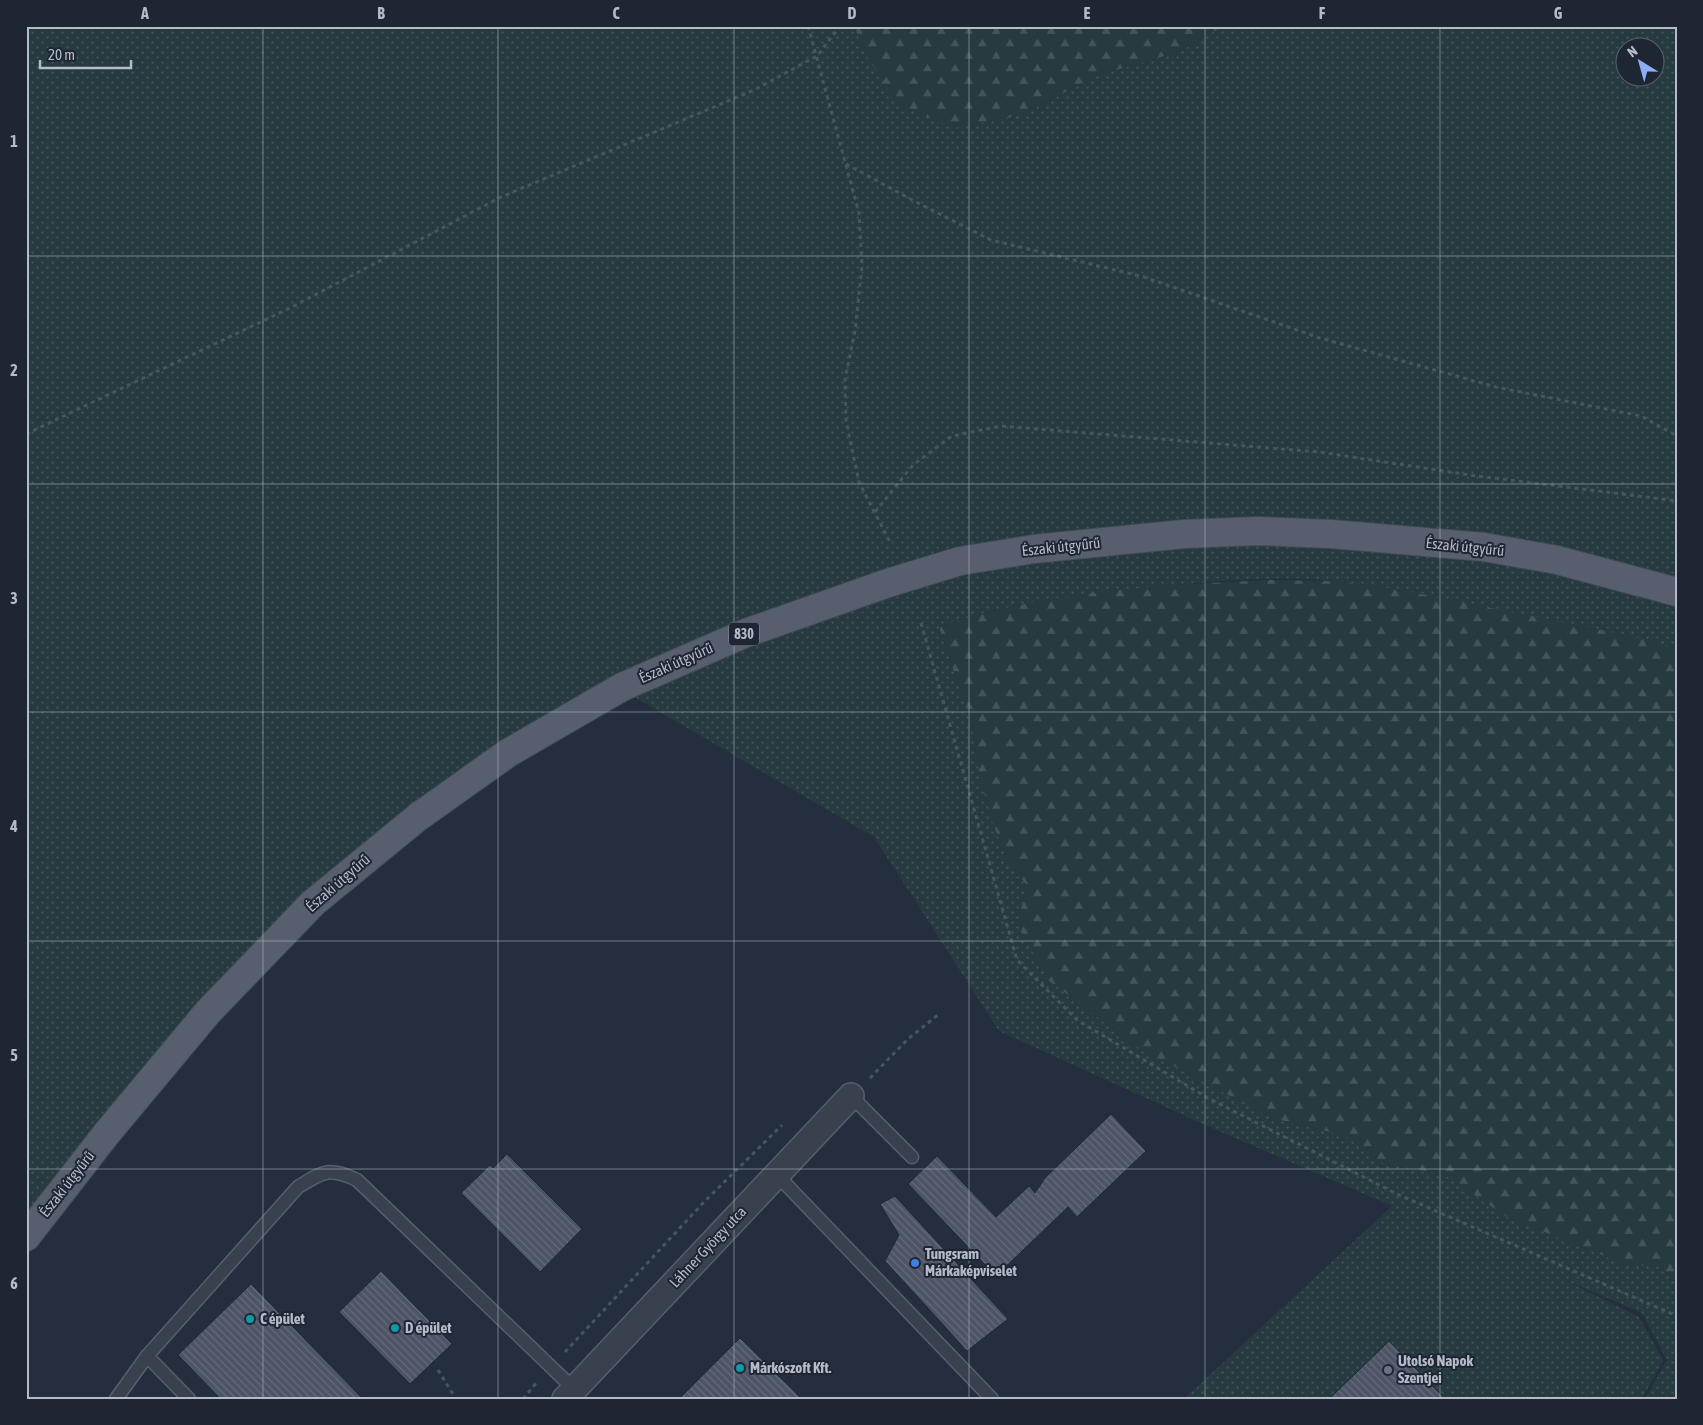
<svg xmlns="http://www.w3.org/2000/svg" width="1703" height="1425" font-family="'Asap Condensed',sans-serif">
  <defs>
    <pattern id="grass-dots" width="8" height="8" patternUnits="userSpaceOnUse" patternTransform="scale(1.25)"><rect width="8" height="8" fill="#273a3f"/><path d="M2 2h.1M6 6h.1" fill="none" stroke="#445559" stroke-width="1.8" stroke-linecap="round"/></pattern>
    <pattern id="forest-firs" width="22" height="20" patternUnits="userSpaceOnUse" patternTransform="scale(1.25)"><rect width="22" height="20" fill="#273a3f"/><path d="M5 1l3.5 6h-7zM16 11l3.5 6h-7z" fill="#445559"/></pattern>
    <pattern id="building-back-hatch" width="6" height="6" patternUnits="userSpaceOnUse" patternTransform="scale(1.25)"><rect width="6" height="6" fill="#4c5466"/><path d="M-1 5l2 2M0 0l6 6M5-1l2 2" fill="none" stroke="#646b7b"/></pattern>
  </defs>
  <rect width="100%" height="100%" fill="#252e3e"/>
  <path fill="url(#grass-dots)" fill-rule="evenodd" d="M26 26H854L865 53 1022 115 1093 77 1181 51 1223 26H1677V649C1623 632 1569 625 1514 614 1454 603 1396 588 1335 581 1277 575 1216 581 1158 587 1080 595 1014 601 939 627L972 727 979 773 993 824 1008 861 1027 886 1017 925 1089 1010 1128 1042 1272 1118 1344 1135 1381 1162 1445 1175 1507 1217 1624 1264 1659 1267 1677 1282V1399H1645L1667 1360 1642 1313 1563 1279 1639 1317 1663 1360 1642 1399H1184L1392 1206 1194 1120 999 1031 874 837 629 694 511 757 317 907 26 1244ZM1626 48H1656V78H1626Z"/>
  <g fill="url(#forest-firs)">
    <path d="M854 26H1223L1181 51 1093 77 1022 115 954 128 897 104 865 53Z"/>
    <path d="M1269 580 1333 581 1396 589 1646 639 1677 649V1282L1659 1267 1624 1264 1507 1217 1445 1175 1381 1162 1343 1135 1272 1118 1128 1042 1089 1010 1048 980 1017 924 1027 886 1008 861 993 824 979 773 972 727 939 627C1044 591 1158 585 1269 580Z"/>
  </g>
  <g fill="url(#building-back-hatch)" stroke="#202735">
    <path d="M1111 1114 1146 1151 1077 1217 1068 1207 996 1276 908 1184 937 1156 996 1217 1029 1186 1035 1193 1045 1178Z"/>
    <path d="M507 1154 582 1229 540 1272 461 1193 490 1165 493 1168Z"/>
    <path d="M895 1196 1008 1319 967 1351 885 1261 899 1235 880 1204Z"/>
    <path d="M381 1271 452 1344 410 1384 339 1312Z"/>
    <path d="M251 1284 363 1399H221L178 1355Z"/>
    <path d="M740 1338 802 1399H679Z"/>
    <path d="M1389 1341 1445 1399H1329Z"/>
  </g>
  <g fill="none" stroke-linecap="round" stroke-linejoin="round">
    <defs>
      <g id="service">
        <path d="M851 1096 912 1157"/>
        <path d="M777 1175 992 1399"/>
        <path d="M116 1399 147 1356"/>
        <path d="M189 1399 147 1356 298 1187C324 1171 329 1167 357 1180L574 1389"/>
      </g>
      <path id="minor" d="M565 1399 851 1096"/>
      <path id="primary" d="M26 1237 107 1133 208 1012 313 903 418 817 508 753 622 687 746 633 888 583 960 561 1034 549 1184 534 1257 531 1331 534 1484 547 1557 560 1677 592"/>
    </defs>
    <use href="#service" stroke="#575e6c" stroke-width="15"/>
    <use href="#minor" stroke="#575e6c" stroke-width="28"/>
    <use href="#primary" stroke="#424957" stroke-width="30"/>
    <g stroke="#45575c" stroke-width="3" stroke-dasharray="4 4" stroke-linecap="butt">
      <path d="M808 26 859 213 862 266 855 331 845 379 846 421 859 482 891 544"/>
      <path d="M846 164 916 202 991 240 1144 277 1320 338 1496 387 1641 416 1677 436"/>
      <path d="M26 434 290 308 501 197 754 90 817 56 840 26"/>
      <path d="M875 512 913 465 952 436 1001 426 1319 452 1470 475 1677 501"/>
      <path d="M921 623 1017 960 1077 1020 1208 1098 1397 1194 1677 1316"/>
      <path d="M870 1078 908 1039 939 1014"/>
      <path d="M565 1352 704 1202 782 1125"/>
      <path d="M438 1370 456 1399"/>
      <path d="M523 1399 537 1382"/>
    </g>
    <use href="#service" stroke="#39404e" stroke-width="12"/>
    <use href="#minor" stroke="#39404e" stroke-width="25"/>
    <use href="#primary" stroke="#575f6e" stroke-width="28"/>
  </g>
  <path fill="none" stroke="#b5bbc9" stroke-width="1" stroke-opacity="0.55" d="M263 26V1399M498 26V1399M734 26V1399M969 26V1399M1205 26V1399M1440 26V1399M26 256H1677M26 484H1677M26 712H1677M26 941H1677M26 1169H1677"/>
  <circle fill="#3f7fe0" stroke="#1e2533" stroke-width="2" cx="915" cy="1263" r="5"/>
  <g fill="#0f9aa8" stroke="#1e2533" stroke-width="2">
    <circle cx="250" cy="1319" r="5"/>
    <circle cx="395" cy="1328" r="5"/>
    <circle cx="740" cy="1368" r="5"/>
  </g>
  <circle fill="#6b7280" stroke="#1e2533" stroke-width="2" cx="1388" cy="1370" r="5"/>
  <g text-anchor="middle" stroke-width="4" stroke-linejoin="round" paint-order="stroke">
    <rect fill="#1e2533" stroke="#888e9c" stroke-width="1" x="729" y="622.5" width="30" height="23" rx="4"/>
    <g font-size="14" font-weight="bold" fill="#b5bbc9">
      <text x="744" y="639">830</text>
    </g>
    <g font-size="15" fill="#b5bbc9" stroke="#1e2533">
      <text transform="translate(1061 547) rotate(-6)" y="5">Északi útgyűrű</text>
      <text transform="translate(1465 547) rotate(6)" y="5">Északi útgyűrű</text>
      <text transform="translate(676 663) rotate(-24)" y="5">Északi útgyűrű</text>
      <text transform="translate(338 883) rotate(-41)" y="5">Északi útgyűrű</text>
      <text transform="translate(67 1184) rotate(-52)" y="5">Északi útgyűrű</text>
      <text transform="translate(708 1247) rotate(-47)" y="5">Láhner György utca</text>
    </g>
    <g font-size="15" font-weight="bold" fill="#b5bbc9" stroke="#1e2533" text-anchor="start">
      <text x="925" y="1259">Tungsram<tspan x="925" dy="17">Márkaképviselet</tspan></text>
      <text x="260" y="1324">C épület</text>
      <text x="405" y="1333">D épület</text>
      <text x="1398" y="1366">Utolsó Napok<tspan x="1398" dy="17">Szentjei</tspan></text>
      <text x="750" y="1373">Márkószoft Kft.</text>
    </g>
  </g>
  <rect width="1703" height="1425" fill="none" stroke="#1e2533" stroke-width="55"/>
  <g transform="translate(1640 62) rotate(323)"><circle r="24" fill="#1e2533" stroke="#5a616f"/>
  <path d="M0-4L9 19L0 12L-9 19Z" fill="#8fadf4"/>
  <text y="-8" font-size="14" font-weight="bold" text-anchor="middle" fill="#b5bbc9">N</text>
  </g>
  <path d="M40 60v8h91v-8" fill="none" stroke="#b5bbc9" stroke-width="2.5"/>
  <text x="48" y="60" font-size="15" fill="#b5bbc9" stroke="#1e2533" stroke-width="4" paint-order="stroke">20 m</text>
  <rect x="28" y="28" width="1648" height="1370" fill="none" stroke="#b5bbc9" stroke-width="2"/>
  <g font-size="16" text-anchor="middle" font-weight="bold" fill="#b5bbc9">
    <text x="145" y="19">A</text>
    <text x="381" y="19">B</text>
    <text x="616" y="19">C</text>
    <text x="852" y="19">D</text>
    <text x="1087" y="19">E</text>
    <text x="1322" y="19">F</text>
    <text x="1558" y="19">G</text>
    <text x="14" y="147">1</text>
    <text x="14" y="376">2</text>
    <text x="14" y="604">3</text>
    <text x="14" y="832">4</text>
    <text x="14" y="1061">5</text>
    <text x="14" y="1289">6</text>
  </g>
</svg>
